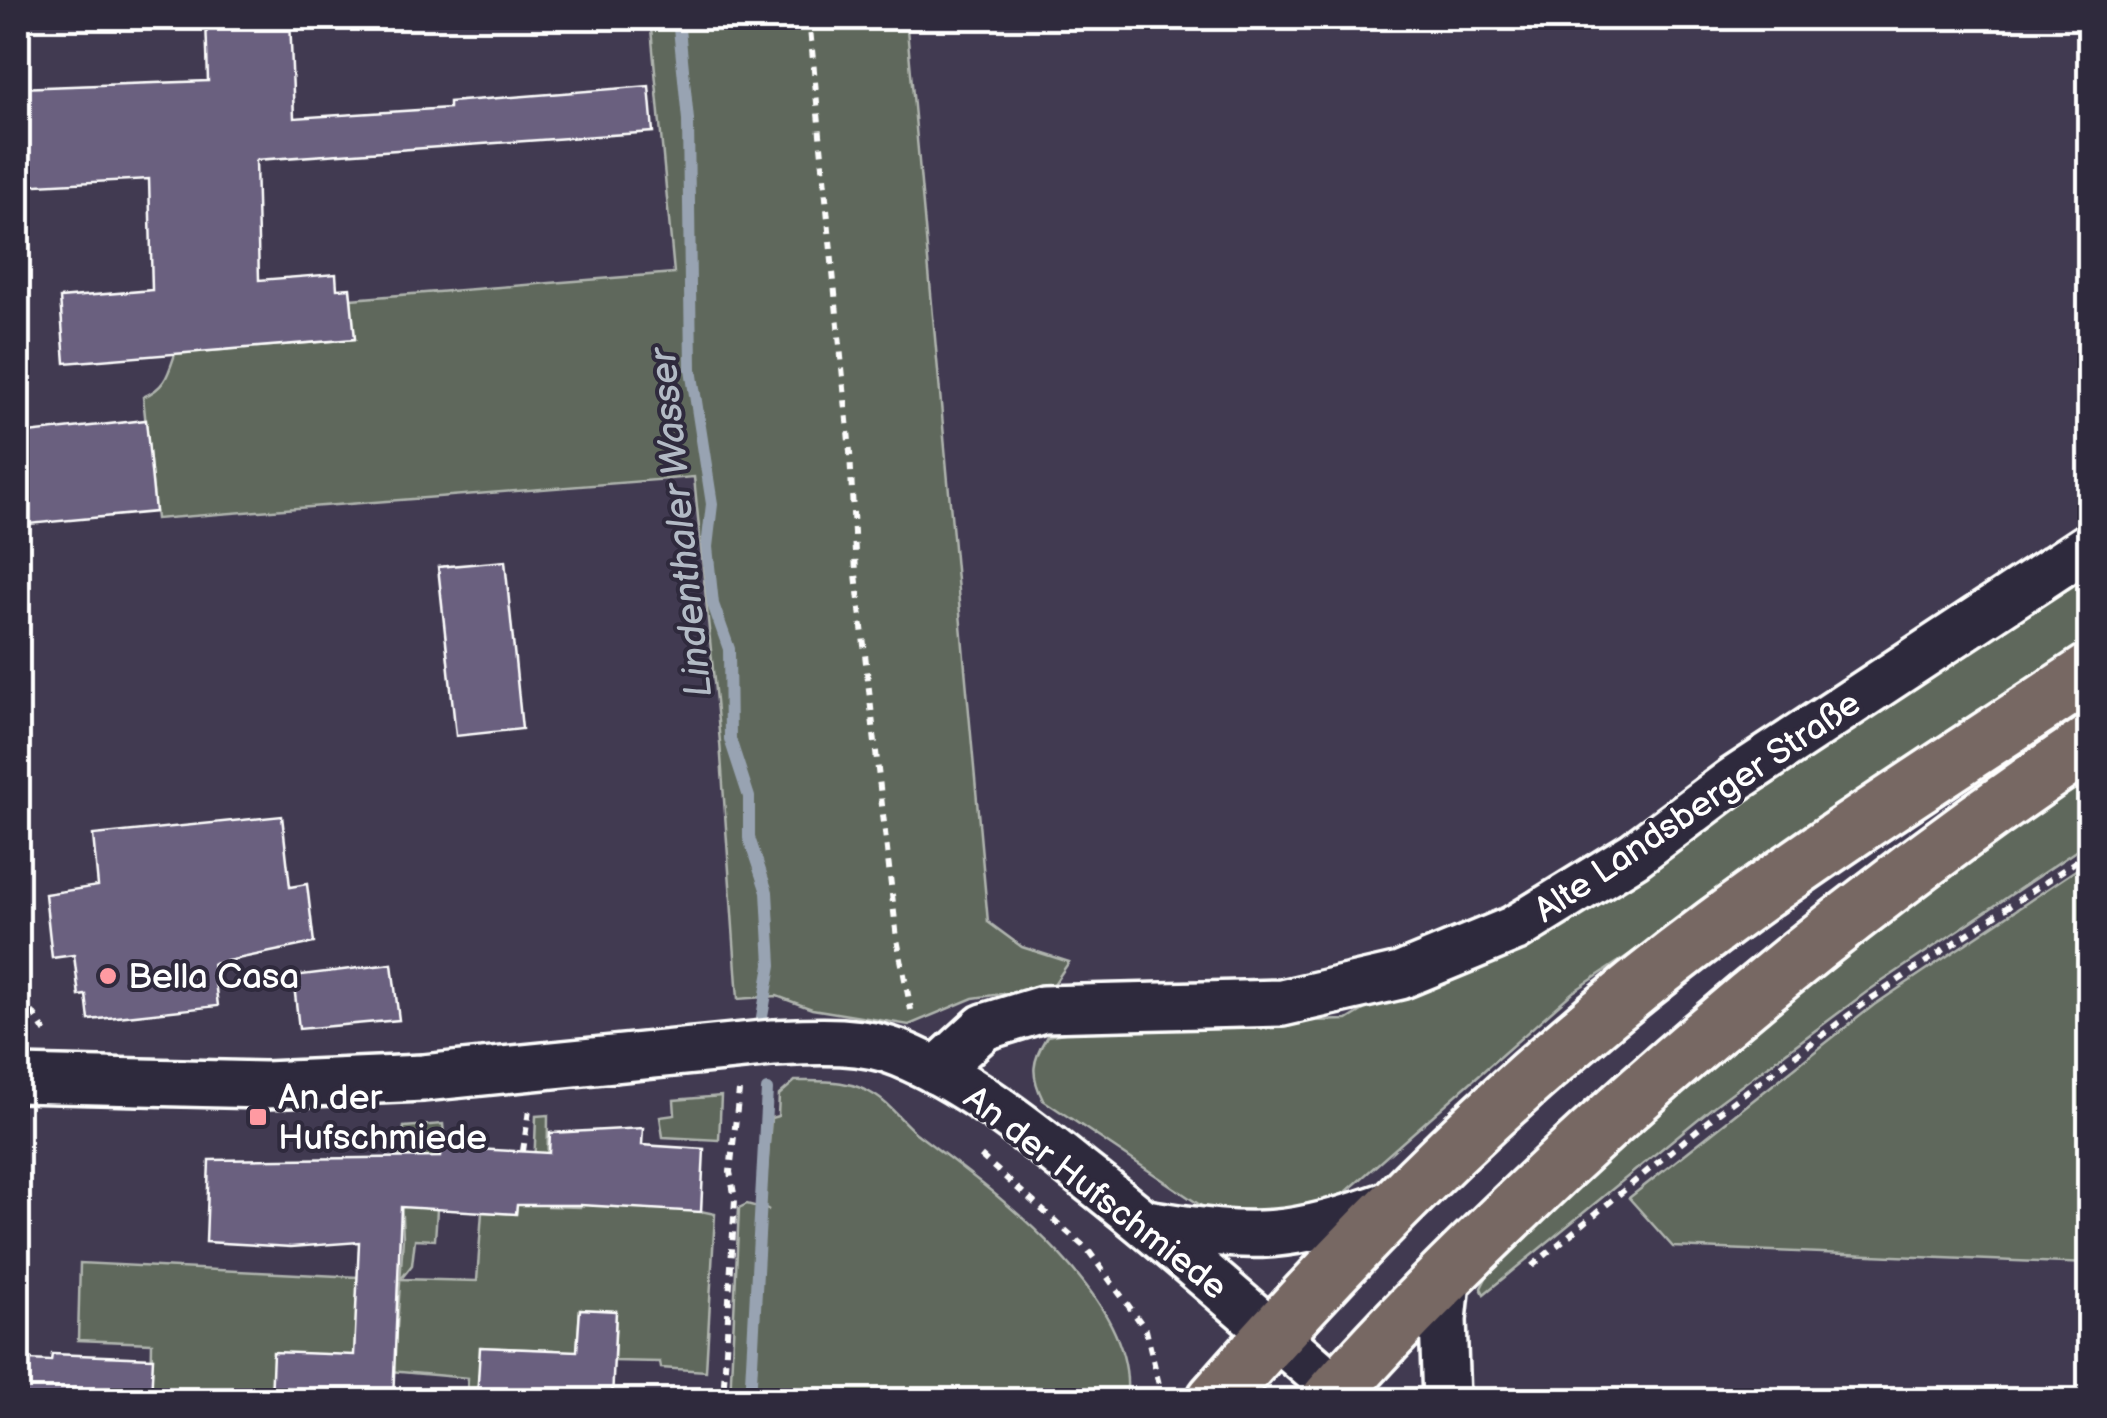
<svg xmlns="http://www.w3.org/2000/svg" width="2107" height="1418" font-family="'Balsamiq Sans',sans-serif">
  <rect width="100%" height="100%" fill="#413a51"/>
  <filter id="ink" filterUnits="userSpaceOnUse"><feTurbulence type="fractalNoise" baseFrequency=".01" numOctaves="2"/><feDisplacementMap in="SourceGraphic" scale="20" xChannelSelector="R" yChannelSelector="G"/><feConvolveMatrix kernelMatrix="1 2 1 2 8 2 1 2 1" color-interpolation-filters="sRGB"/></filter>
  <g filter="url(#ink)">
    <g fill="#5f685c" stroke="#afb4ae" stroke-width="2.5">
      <path d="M650 18H906L988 922 1022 947 1069 962 1052 987 973 998 909 1025 812 1009 777 996 738 999 720 742 694 477 156 519 143 397C165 388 168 375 175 354L355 339 351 299 674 273Z"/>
      <path d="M2089 569V649L1573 992 1346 1192 1310 1214 1209 1211 1043 1100C1030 1074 1032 1061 1047 1036L1103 1026 1347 1020Z"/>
      <path d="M2089 773V842L1868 991 1714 1106 1484 1294 1481 1288 1493 1264 1684 1087 1883 921Z"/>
      <path d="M2089 861V1264L1673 1247 1629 1198 1874 1005Z"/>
      <path d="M795 1081C824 1081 851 1079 876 1096 891 1105 902 1122 916 1133 988 1187 1142 1298 1126 1400H730L739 1208 747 1204 769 1210 764 1207 771 1118 778 1116 779 1095Z"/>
      <path d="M721 1096 719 1140 663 1137 660 1117 675 1115 674 1100Z"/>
      <path d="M548 1115 547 1206 580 1207 582 1186 715 1214 706 1371 661 1368 660 1362 614 1361 616 1311 580 1309 574 1400H552L554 1350 481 1347 477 1400H467L468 1378 367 1369 364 1400H151L152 1343 78 1340 80 1263 358 1277 356 1325 397 1327 403 1238 399 1158 404 1127 443 1124 445 1147 441 1148 435 1240 415 1239 412 1265 401 1279 477 1281 482 1212 516 1214 517 1198H533L536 1116Z"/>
      <path d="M18 1182 20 1259 29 1260 27 1315H18Z"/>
    </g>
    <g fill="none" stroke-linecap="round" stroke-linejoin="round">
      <g stroke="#98a3b2" stroke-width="12">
        <path d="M678 18 688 120 691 369 712 504 707 547 713 604 729 649 730 739 749 797V838L767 892 771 965 762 1017"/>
        <path d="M750 1400 767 1090"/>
      </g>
    </g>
    <g fill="#6a617f" stroke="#fff" stroke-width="2.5">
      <path d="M206 18H290L294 118 449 108V102L649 86 653 132 256 160 259 280 336 274 337 289 350 288 355 339 65 363 60 298 152 290 149 179 18 186V88L208 81Z"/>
      <path d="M146 420 155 512 18 525V434Z"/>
      <path d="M505 561 522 729 456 736 438 567Z"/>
      <path d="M282 816 290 887 307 884 314 943 213 964 218 1006 89 1020 86 995 79 996 74 955 52 958 45 894 98 886 93 835Z"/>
      <path d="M392 964 399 1020 299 1029 293 976Z"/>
      <path d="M643 1128 642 1145 704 1149 701 1212 580 1205H517L516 1214 401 1207 393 1400H271L273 1352 354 1355 359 1242 291 1247 206 1242 209 1160 440 1157 441 1147 549 1153 550 1133Z"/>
      <path d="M580 1309 616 1311 612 1400H477L480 1347 577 1351Z"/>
      <path d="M52 1354 153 1358 151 1400H18V1367H28V1360L51 1361Z"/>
    </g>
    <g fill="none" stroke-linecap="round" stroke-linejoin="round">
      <defs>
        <g id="minor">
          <path d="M936 1071 984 1027 1043 1009 1282 1003 1400 976 1514 929 1634 855 1734 780 2090 545"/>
          <path d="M18 1079 265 1085 423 1078 773 1043C816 1041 861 1038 901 1054 966 1081 1023 1126 1078 1170 1172 1243 1260 1323 1350 1400"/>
          <path d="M1146 1223C1256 1241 1289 1240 1396 1202"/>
          <path d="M1446 1400 1443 1320 1448 1271"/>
        </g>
        <g id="major">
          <path d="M1215 1400C1366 1227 1529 1064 1714 927 1835 837 1964 756 2090 672"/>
          <path d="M1329 1400C1400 1318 1478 1243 1557 1168 1724 1012 1900 870 2090 743"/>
        </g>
      </defs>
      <use href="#minor" stroke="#fff" stroke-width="52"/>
      <use href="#major" stroke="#fff" stroke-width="62"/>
      <g stroke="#fff" stroke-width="6" stroke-dasharray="8 8" stroke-linecap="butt">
        <path d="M809 18 850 452 856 574 897 939 911 1010"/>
        <path d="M18 1005 33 1013 47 1035"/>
        <path d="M523 1151 529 1110"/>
        <path d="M981 1156 1088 1250 1146 1330 1160 1389 1168 1396"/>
        <path d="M1532 1266 1719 1112 1872 998 2090 852"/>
        <path d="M723 1400 735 1199 730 1172 739 1091"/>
      </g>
      <use href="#minor" stroke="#2f2a3d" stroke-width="45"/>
      <use href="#major" stroke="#776864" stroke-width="55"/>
    </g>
  </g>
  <g fill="#ff9aa2" stroke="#2f2a3d" stroke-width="4">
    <circle cx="108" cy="976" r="10"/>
    <rect x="248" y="1107" width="20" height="20" rx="5"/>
  </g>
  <g text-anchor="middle" stroke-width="8" stroke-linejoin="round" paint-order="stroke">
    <g font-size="35" fill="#fff" stroke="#2f2a3d">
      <text transform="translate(1697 806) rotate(-34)" y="12">Alte Landsberger Straße</text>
      <text transform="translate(1096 1192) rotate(38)" y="12">An der Hufschmiede</text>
    </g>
    <g font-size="35" fill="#fff" stroke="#2f2a3d" text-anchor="start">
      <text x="128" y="988">Bella Casa</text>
      <text x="278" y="1109">An der<tspan x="278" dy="40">Hufschmiede</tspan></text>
    </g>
    <g font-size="38" font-style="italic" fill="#b2bac5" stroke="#2f2a3d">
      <text transform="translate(680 523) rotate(-96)" y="13">Lindenthaler Wasser</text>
    </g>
  </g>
  <rect width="2107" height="1418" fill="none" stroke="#2f2a3d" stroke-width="60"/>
  <rect x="30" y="30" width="2047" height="1358" fill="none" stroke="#fff" stroke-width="4" filter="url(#ink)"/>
</svg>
